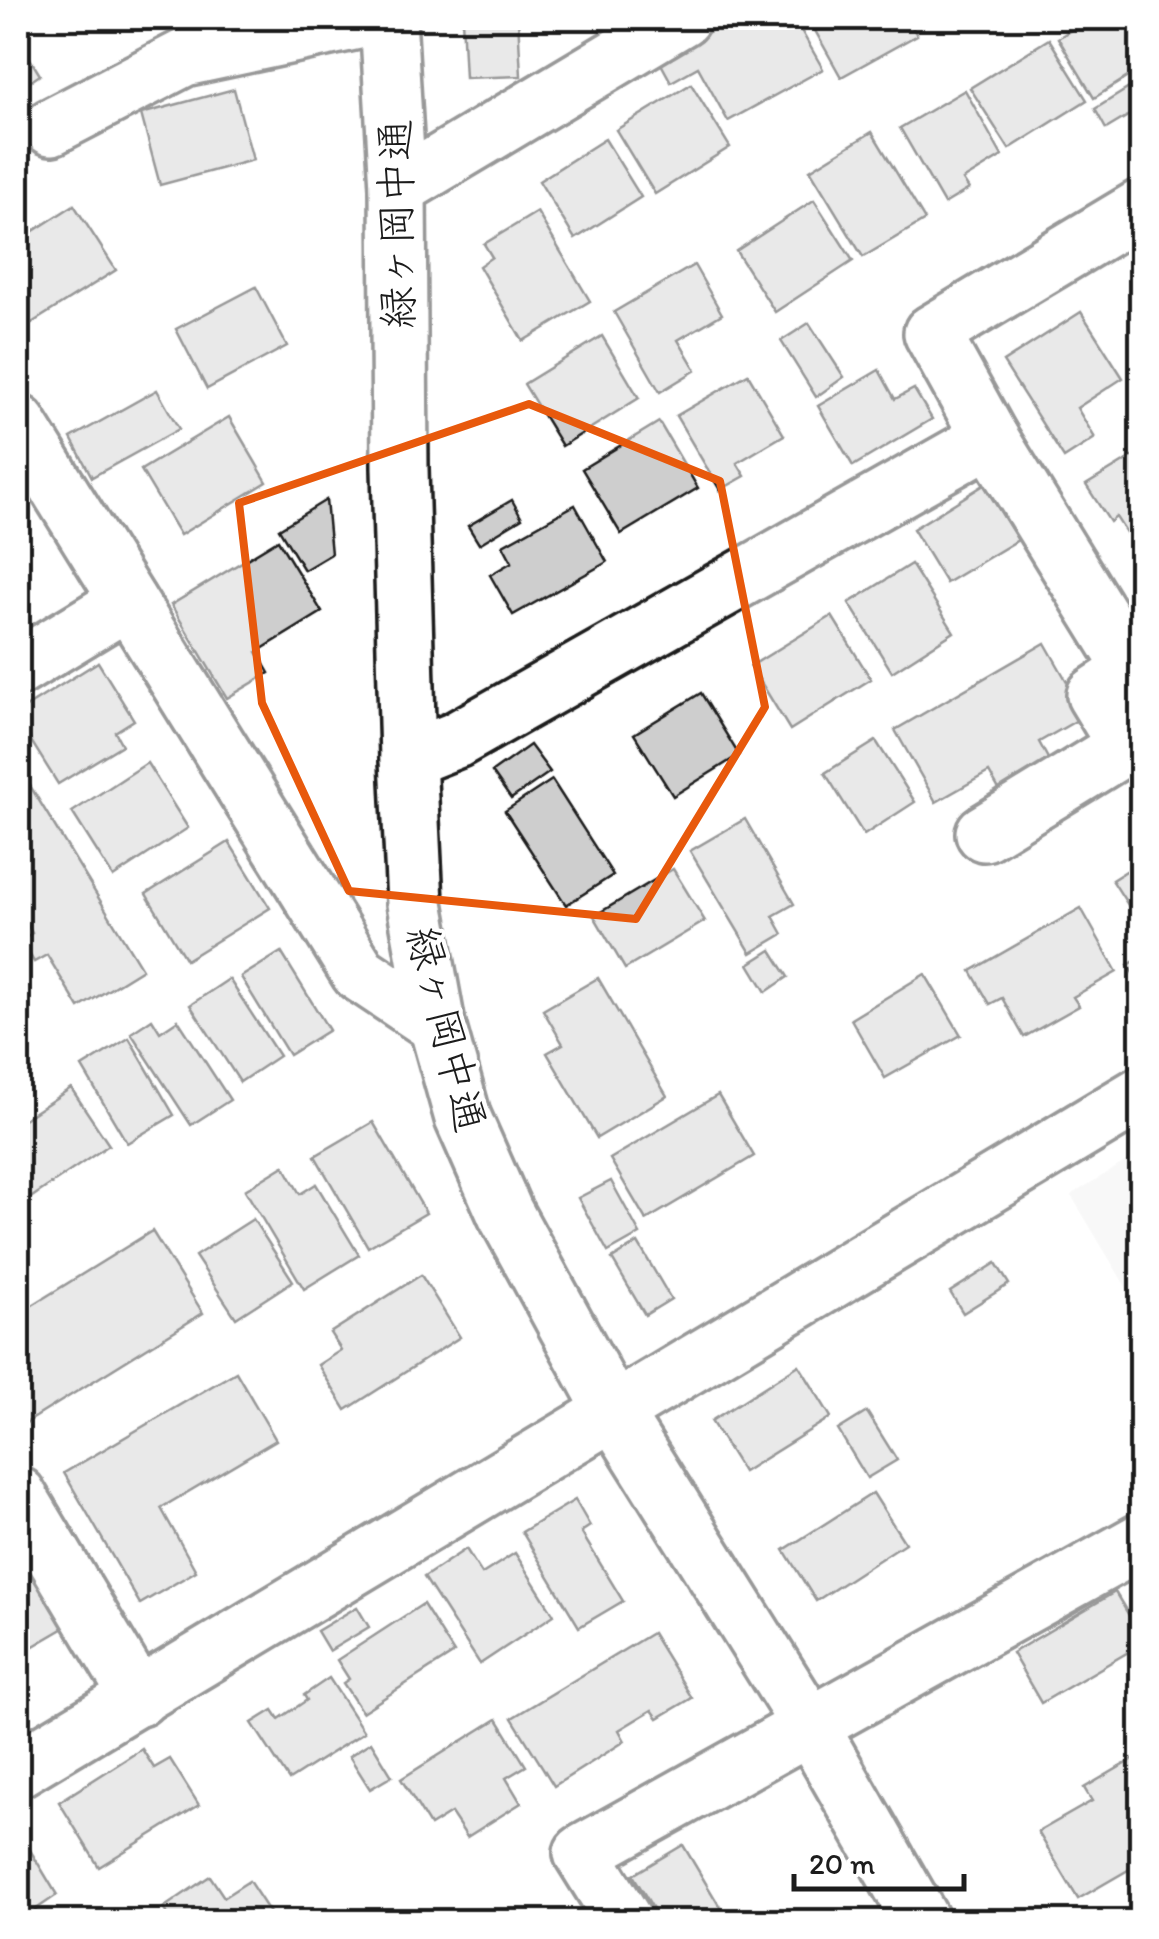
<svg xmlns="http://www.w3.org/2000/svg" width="1159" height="1939" font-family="Itim,'Klee One',sans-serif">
  <rect width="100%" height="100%" fill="#fff"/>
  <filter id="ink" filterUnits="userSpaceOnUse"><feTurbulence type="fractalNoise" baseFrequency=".01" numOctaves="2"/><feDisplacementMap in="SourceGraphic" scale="20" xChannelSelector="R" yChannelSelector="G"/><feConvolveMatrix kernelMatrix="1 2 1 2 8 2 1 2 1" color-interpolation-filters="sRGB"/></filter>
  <g filter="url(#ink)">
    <path fill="#f0f0f0" d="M1141 1152V1312L1071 1195Z"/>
    <g fill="#cecece" stroke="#1c1c1c" stroke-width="2.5">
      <path d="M462 18H518L521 76 465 78Z"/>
      <path d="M734 18H794L823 69 728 121 698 67 671 82 659 60Z"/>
      <path d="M808 18H907L917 35 841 77Z"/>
      <path d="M1091 18H1142V68L1094 98 1058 38Z"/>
      <path d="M18 39 40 75 18 90Z"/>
      <path d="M1049 39 1087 100 1009 149 970 88Z"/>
      <path d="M691 84 730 147 655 194 616 130Z"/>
      <path d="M1129 88 1141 108 1106 129 1095 109Z"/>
      <path d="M234 89 253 160 160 185 141 114Z"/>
      <path d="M965 90 1002 156 963 180 969 189 944 204 900 128Z"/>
      <path d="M872 132 925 220 863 257 810 170Z"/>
      <path d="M605 139 641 197 575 239 539 181Z"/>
      <path d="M814 200 853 261 775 312 736 251Z"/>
      <path d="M74 205 116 270 30 324 18 304V241Z"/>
      <path d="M537 212 590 301 523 341 479 266 492 257 484 244Z"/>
      <path d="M694 265 722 314 678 340 696 370 660 392 614 312Z"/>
      <path d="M256 287 287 346 207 389 176 329Z"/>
      <path d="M1081 312 1123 378 1077 408 1095 438 1064 458 1003 362Z"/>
      <path d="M809 323 844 377 816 397 781 341Z"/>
      <path d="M602 336 639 398 562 446 524 384Z"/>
      <path d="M879 370 895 399 914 389 932 419 853 466 818 406Z"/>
      <path d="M748 374 784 435 737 463 745 476 720 490 676 416Z"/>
      <path d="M157 390 179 429 92 477 71 438Z"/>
      <path d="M229 417 267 482 180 535 141 470Z"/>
      <path d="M659 422 698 488 621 534 582 469Z"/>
      <path d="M1142 451V557L1116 517 1110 522 1086 485Z"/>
      <path d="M984 485 1018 540 946 583 913 529Z"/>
      <path d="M326 500 331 554 304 570 279 529Z"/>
      <path d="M512 500 522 518 479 544 468 526Z"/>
      <path d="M575 505 607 562 513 615 490 575 512 562 503 545Z"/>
      <path d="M278 540 322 612 257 652 269 673 227 698 171 605Z"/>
      <path d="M911 564 954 632 892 672 849 603Z"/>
      <path d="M832 616 871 679 790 730 751 666Z"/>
      <path d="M1045 643 1086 715 1039 742 1051 764 1001 793 989 772 936 802 895 730Z"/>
      <path d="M98 662 134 720 115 732 122 745 58 784 18 720V712Z"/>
      <path d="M701 693 739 755 673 796 634 734Z"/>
      <path d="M876 741 915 802 864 835 825 773Z"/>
      <path d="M530 745 550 772 511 799 492 772Z"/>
      <path d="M147 763 188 828 113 877 72 812Z"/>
      <path d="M18 766 142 969 79 1008 47 955 34 962 21 940 32 933 18 909Z"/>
      <path d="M552 780 613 875 566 905 505 811Z"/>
      <path d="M745 819 794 904 773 916 783 934 751 953 690 851Z"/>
      <path d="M229 842 270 908 186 960 146 894Z"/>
      <path d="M1142 861V927L1112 880Z"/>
      <path d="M673 869 705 921 625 969 594 916Z"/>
      <path d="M1081 908 1117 972 1073 997 1079 1006 1024 1037 1002 998 990 1004 971 971Z"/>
      <path d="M771 950 788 977 766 992 749 964Z"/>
      <path d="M281 952 329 1030 289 1055 241 977Z"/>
      <path d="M1142 957V988L1128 965Z"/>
      <path d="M925 974 961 1035 885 1078 851 1019Z"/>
      <path d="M598 978 667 1096 597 1138 547 1053 563 1044 543 1010Z"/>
      <path d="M229 979 279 1056 240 1082 190 1005Z"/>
      <path d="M152 1019 160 1032 178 1020 230 1100 191 1125 131 1033Z"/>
      <path d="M129 1038 174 1115 127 1143 82 1067Z"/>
      <path d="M71 1088 109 1145 26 1201 18 1188V1123Z"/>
      <path d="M718 1095 754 1156 646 1220 610 1159Z"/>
      <path d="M373 1122 426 1213 368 1247 315 1156Z"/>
      <path d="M284 1166 300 1194 316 1184 359 1255 304 1289 245 1190Z"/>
      <path d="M611 1181 640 1234 608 1252 578 1198Z"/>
      <path d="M253 1219 293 1281 236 1318 195 1256Z"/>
      <path d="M152 1231 203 1313 26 1423 18 1409V1314Z"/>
      <path d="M638 1243 671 1299 645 1315 612 1259Z"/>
      <path d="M996 1263 1009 1284 963 1313 950 1292Z"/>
      <path d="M421 1275 460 1337 346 1410 318 1365 341 1350 330 1333Z"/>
      <path d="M799 1365 831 1417 743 1472 711 1421Z"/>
      <path d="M236 1372 276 1440 161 1508 196 1571 140 1604 64 1473Z"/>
      <path d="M867 1412 897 1460 867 1478 838 1430Z"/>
      <path d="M873 1493 905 1543 816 1601 784 1550Z"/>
      <path d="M575 1500 590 1526 581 1532 623 1601 579 1627 522 1532Z"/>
      <path d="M466 1549 482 1574 515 1553 554 1615 480 1664 424 1577Z"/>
      <path d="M32 1571 66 1627 18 1655V1579Z"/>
      <path d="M1142 1584V1613L1129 1591Z"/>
      <path d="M1115 1592 1142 1637V1644L1041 1703 1012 1653Z"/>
      <path d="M423 1604 454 1653 362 1712 343 1683 349 1679 337 1660Z"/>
      <path d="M357 1607 369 1627 329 1651 317 1631Z"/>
      <path d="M652 1633 692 1698 658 1718 652 1710 619 1730 625 1741 554 1786 512 1718Z"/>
      <path d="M329 1678 364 1732 289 1780 252 1723 273 1710 279 1719 307 1700 304 1695Z"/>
      <path d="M497 1719 526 1766 506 1778 521 1803 467 1837 451 1813 430 1826 401 1779Z"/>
      <path d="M371 1742 392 1776 370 1789 349 1756Z"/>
      <path d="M142 1749 154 1768 170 1759 199 1805 99 1867 59 1802Z"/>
      <path d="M1142 1754V1888L1130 1869 1078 1899 1038 1832 1092 1801 1084 1788Z"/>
      <path d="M21 1835 57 1895 35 1910 42 1922H18V1837Z"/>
      <path d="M683 1845 729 1922H661L633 1875Z"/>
      <path d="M210 1876 224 1897 249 1881 276 1922H172L163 1908Z"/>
      <path d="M598 1902 608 1922H563Z"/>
    </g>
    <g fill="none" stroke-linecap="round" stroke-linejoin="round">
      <defs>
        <g id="minor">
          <path d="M388 18 398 188 400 468 408 759 415 903 437 1025 463 1118 505 1213 613 1411 810 1726 922 1922"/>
          <path d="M51 127 184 58 372 18"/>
          <path d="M398 188 682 18"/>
          <path d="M1142 207 932 333 990 438 1133 670 1142 666"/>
          <path d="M18 423 359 973 437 1025"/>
          <path d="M18 668 128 601"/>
          <path d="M408 759 456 740 990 438"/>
          <path d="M984 833 1126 746 1095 695 1133 670"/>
          <path d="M18 1495 139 1698"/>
          <path d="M18 1769 1142 1094"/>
          <path d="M625 1922 582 1853 1142 1541"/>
        </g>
      </defs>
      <use href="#minor" stroke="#1c1c1c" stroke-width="62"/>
      <use href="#minor" stroke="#fff" stroke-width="55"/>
    </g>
  </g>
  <path d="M0 0H1159V1939H0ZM529 404 720 481 765 707 636 919 349 891 262 703 239 503Z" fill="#fff" fill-opacity=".55" fill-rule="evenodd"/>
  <path fill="none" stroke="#e8590c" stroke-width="8" stroke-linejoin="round" d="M529 404 720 481 765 707 636 919 349 891 262 703 239 503Z"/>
  <g text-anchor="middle" stroke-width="8" stroke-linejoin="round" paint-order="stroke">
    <g font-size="42" fill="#1c1c1c" stroke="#fff">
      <text transform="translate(396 224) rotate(-91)" y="15">緑ヶ岡中通</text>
      <text transform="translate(447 1029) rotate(76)" y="15">緑ヶ岡中通</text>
    </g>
  </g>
  <rect width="1159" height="1939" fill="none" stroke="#fff" stroke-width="60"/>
  <rect x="30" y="30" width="1099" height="1879" fill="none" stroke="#1c1c1c" stroke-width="4" filter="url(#ink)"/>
  <path d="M794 1874v15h170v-15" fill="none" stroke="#1c1c1c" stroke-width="5"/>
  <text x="809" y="1874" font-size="30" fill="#1c1c1c" stroke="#ffffff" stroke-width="8" paint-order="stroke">20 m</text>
</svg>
